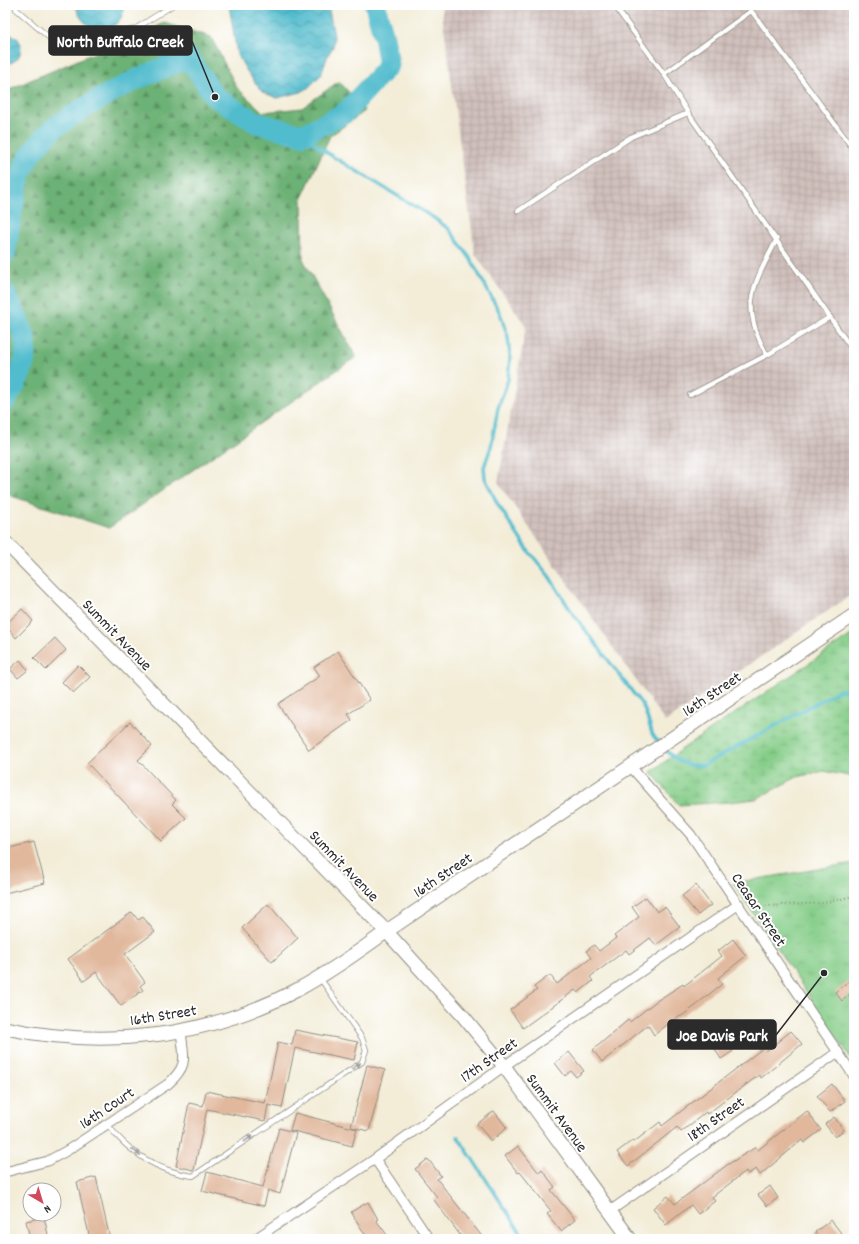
<svg xmlns="http://www.w3.org/2000/svg" width="859" height="1244" font-family="Dekko,sans-serif">
  <defs>
    <pattern id="industrial-grid" width="8" height="8" patternUnits="userSpaceOnUse"><rect width="8" height="8" fill="#d0c0bc"/><path d="M0 4h8M4 0v8" fill="none" stroke="#b3a5a2"/></pattern>
    <pattern id="forest-firs" width="22" height="20" patternUnits="userSpaceOnUse"><rect width="22" height="20" fill="#6cb175"/><path d="M5 1l3.5 6h-7zM16 11l3.5 6h-7z" fill="#599060"/></pattern>
    <pattern id="wetland-marsh" width="20" height="14" patternUnits="userSpaceOnUse"><rect width="20" height="14" fill="#86ce89"/><path d="M1 5h8M5 5V1M11 12h8M15 12V8" fill="none" stroke="#74b176"/></pattern>
    <pattern id="park-tufts" width="24" height="20" patternUnits="userSpaceOnUse"><rect width="24" height="20" fill="#86ce89"/><path d="M3 7l-1-3M5 7V3M7 7l1-3M15 17l-1-3M17 17v-4M19 17l1-3" fill="none" stroke="#74b176"/></pattern>
    <pattern id="water-waves" width="16" height="10" patternUnits="userSpaceOnUse"><rect width="16" height="10" fill="#51bccd"/><path d="M0 5q4-4 8 0t8 0" fill="none" stroke="#4399a7"/></pattern>
  </defs>
  <rect width="100%" height="100%" fill="#fff"/>
  <filter id="ink" filterUnits="userSpaceOnUse"><feTurbulence type="fractalNoise" baseFrequency=".025" numOctaves="2"/><feDisplacementMap in="SourceGraphic" scale="8" xChannelSelector="R" yChannelSelector="G"/><feConvolveMatrix kernelMatrix="1 2 1 2 8 2 1 2 1" color-interpolation-filters="sRGB"/></filter>
  <filter id="wash" filterUnits="userSpaceOnUse"><feTurbulence type="fractalNoise" baseFrequency=".012" numOctaves="4" result="noise"/><feDisplacementMap in="SourceGraphic" scale="16" xChannelSelector="R" yChannelSelector="G"/><feGaussianBlur stdDeviation="0.9" result="paint"/><feColorMatrix in="noise" values="0 0 0 0 0 0 0 0 0 0 0 0 0 0 0 0 0 1.4 0 .05"/><feComposite in="paint" operator="in"/></filter>
  <g filter="url(#wash)">
    <rect width="100%" height="100%" fill="#f3edd8"/>
    <path fill="url(#industrial-grid)" d="M441 5H854V593L665 722 498 483 526 326 475 254Z"/>
    <path fill="url(#forest-firs)" stroke="#4c6e50" d="M165 23 211 37 237 88 263 112 302 108 339 81 365 111 330 136 302 198 303 259 356 357 109 528 5 494V91Z"/>
    <path fill="url(#wetland-marsh)" stroke="#587c5a" d="M854 633V777L824 771 797 777 756 799 729 802 679 805 651 772 682 749Z"/>
    <path fill="url(#park-tufts)" stroke="#587c5a" d="M854 863V1063L733 883Z"/>
    <g fill="url(#water-waves)" stroke="#3e747c">
      <path d="M76 5H124C124 36 81 37 76 5Z"/>
      <path d="M229 5H328L334 36 333 47 328 55 321 75 308 88 301 92 277 98 262 92 246 70 237 54Z"/>
      <path d="M5 33 17 37C25 49 20 63 5 64Z"/>
    </g>
    <g fill="none" stroke-linecap="round" stroke-linejoin="round">
      <g stroke="#51bccd" stroke-width="3.5">
        <path d="M302 135 332 156 434 218 449 229 470 258 500 313 508 337 510 357 508 380 498 408 491 447 484 467 485 478 497 503 526 548 549 576 571 611 643 706C647 715 649 724 652 733 653 737 658 741 661 745 673 759 685 768 704 765L840 690 854 692"/>
        <path d="M458 1137 525 1239"/>
      </g>
      <g stroke="#51bccd" stroke-width="21">
        <path d="M5 254C9 231 13 198 20 177 26 158 41 138 57 126 95 99 145 73 189 58L215 97 257 123 302 135 345 113 389 65 384 37 375 5"/>
        <path d="M5 293C10 306 19 319 23 332 32 358 18 381 5 402"/>
      </g>
    </g>
    <g id="blocks">
      <g fill="#e1b89c">
        <path d="M22 609 33 621 16 638 5 625Z"/>
        <path d="M55 638 66 650 46 670 34 658Z"/>
        <path d="M338 651 370 700 348 714 352 720 309 750 278 704 320 676 314 667Z"/>
        <path d="M20 660 28 670 18 678 10 669Z"/>
        <path d="M78 665 90 677 73 693 62 682Z"/>
        <path d="M130 722 152 746 138 760 176 800 172 804 186 818 161 841 87 763Z"/>
        <path d="M34 842 45 883 5 893V849Z"/>
        <path d="M696 885 711 905 698 915 682 896Z"/>
        <path d="M646 897 657 912 665 907 680 927 656 945 650 938 629 954 626 950 590 977 593 981 578 993 575 990 523 1028 510 1010 537 990 534 987 550 975 557 984 591 958 586 951 594 945 599 951 616 938 614 936 639 917 632 907Z"/>
        <path d="M268 904 298 938 272 962 242 928Z"/>
        <path d="M132 912 138 920 143 917 155 932 125 954 145 982 140 986 143 990 121 1006 96 972 84 981 68 959Z"/>
        <path d="M733 939 746 956 718 978 722 984 697 1004V1005L680 1017 679 1016 654 1035 648 1025 602 1062 593 1050 628 1020 630 1022 655 1002 683 984 684 986 722 956 718 951Z"/>
        <path d="M849 981 854 987V991L842 1001 835 992Z"/>
        <path d="M295 1030 358 1042 354 1060 295 1048 282 1108 268 1105 265 1121 207 1109 194 1170 176 1166 189 1103 203 1106 206 1091 265 1103 278 1042 292 1045Z"/>
        <path d="M791 1031 802 1044 777 1065 761 1078 759 1075 707 1114 706 1112 681 1132 677 1127 628 1166 617 1152 633 1140 634 1142 660 1122 662 1126 763 1048 766 1051Z"/>
        <path d="M725 1039 733 1051 721 1059 713 1046Z"/>
        <path d="M569 1052 584 1071 576 1077 571 1071 565 1076 555 1063Z"/>
        <path d="M367 1065 385 1070 369 1131 351 1127Z"/>
        <path d="M832 1084 845 1101 830 1112 817 1096Z"/>
        <path d="M494 1111 507 1128 491 1141 477 1124Z"/>
        <path d="M807 1111 821 1130 804 1143 802 1140 760 1175 756 1169 748 1174 746 1171 712 1197 715 1201 698 1214 691 1205 666 1225 653 1208 668 1196 675 1204 727 1165 756 1147 758 1150Z"/>
        <path d="M295 1113 357 1129 352 1146 290 1130Z"/>
        <path d="M834 1117 844 1130 835 1137 825 1124Z"/>
        <path d="M279 1128 296 1133 280 1194 268 1190 264 1206 202 1191 207 1172 263 1187Z"/>
        <path d="M518 1146 539 1173 542 1170 555 1187 551 1190 575 1220 561 1231 547 1214 551 1211 520 1172 518 1173 505 1156Z"/>
        <path d="M428 1159 441 1176 437 1179 484 1239H463L434 1200 437 1197 415 1169Z"/>
        <path d="M96 1177 110 1239H90L77 1182Z"/>
        <path d="M770 1186 778 1198 767 1206 758 1195Z"/>
        <path d="M368 1202 378 1219 376 1220 390 1239H368L351 1212Z"/>
        <path d="M44 1217 49 1239H30L26 1221Z"/>
        <path d="M831 1220 841 1233 833 1239H819L815 1232Z"/>
      </g>
    </g>
  </g>
  <g filter="url(#ink)">
    <use href="#blocks" fill-opacity="0" stroke="#8f8c82" stroke-width="1"/>
    <g fill="none" stroke-linecap="round" stroke-linejoin="round">
      <defs>
        <g id="lane">
          <path d="M16 5V9L52 40 77 45 135 29 173 5"/>
          <path d="M614 5 664 74 688 113 854 352"/>
          <path d="M747 5 854 150"/>
          <path d="M664 74 751 11"/>
          <path d="M518 211 631 137 688 113"/>
          <path d="M777 239C753 286 739 305 767 355L830 317"/>
          <path d="M690 395 767 355"/>
          <path d="M108 1125C128 1152 159 1172 193 1176L362 1062 366 1050 362 1038 320 978"/>
        </g>
        <g id="street">
          <path d="M631 767 691 835 854 1076"/>
          <path d="M375 1159 429 1239"/>
          <path d="M5 1172 48 1161 68 1150 168 1084C189 1065 184 1058 181 1032"/>
          <path d="M610 1211 838 1052"/>
          <path d="M255 1239 375 1159 504 1066 739 904"/>
        </g>
        <g id="secondary">
          <path d="M5 542 385 930 463 1016 504 1066 630 1239"/>
          <path d="M5 1028C104 1049 205 1038 295 991 327 974 357 953 387 931L854 615"/>
        </g>
      </defs>
      <use href="#lane" stroke="#8f8c82" stroke-width="6"/>
      <use href="#street" stroke="#8f8c82" stroke-width="11"/>
      <use href="#secondary" stroke="#8f8c82" stroke-width="15"/>
      <path stroke="#8f8c82" stroke-width="2" stroke-dasharray="1 3" stroke-linecap="butt" d="M754 909 764 906 823 903 854 896"/>
      <use href="#lane" stroke="#fff" stroke-width="4.5"/>
      <use href="#street" stroke="#fff" stroke-width="9"/>
      <use href="#secondary" stroke="#fff" stroke-width="13"/>
    </g>
    <defs><path id="oneway-solid" d="M-6-.8H1V-3.2L6.5 0L1 3.2V.8H-6Z"/></defs>
    <g fill="#a0a0a0">
      <use href="#oneway-solid" transform="translate(356 1066) rotate(-34)"/>
      <use href="#oneway-solid" transform="translate(248 1139) rotate(-34)"/>
      <use href="#oneway-solid" transform="translate(136 1152) rotate(34)"/>
    </g>
  </g>
  <g text-anchor="middle" stroke-width="4" stroke-linejoin="round" paint-order="stroke">
    <g font-size="16" fill="#2b2b2b" stroke="#fff">
      <text transform="translate(118 634) rotate(46)" y="6">Summit Avenue</text>
      <text transform="translate(711 693) rotate(-34)" y="6">16th Street</text>
      <text transform="translate(345 865) rotate(46)" y="6">Summit Avenue</text>
      <text transform="translate(442 874) rotate(-34)" y="6">16th Street</text>
      <text transform="translate(760 909) rotate(56)" y="6">Ceasar Street</text>
      <text transform="translate(163 1014) rotate(-9)" y="6">16th Street</text>
      <text transform="translate(488 1059) rotate(-35)" y="6">17th Street</text>
      <text transform="translate(106 1107) rotate(-34)" y="6">16th Court</text>
      <text transform="translate(558 1112) rotate(54)" y="6">Summit Avenue</text>
      <text transform="translate(715 1118) rotate(-35)" y="6">18th Street</text>
    </g>
  </g>
  <path fill="none" stroke="#2b2b2b" stroke-width="1.5" d="M215 97L192 41M824 973L776 1035"/>
  <g fill="#2b2b2b" stroke="#fff" stroke-width="1.5">
    <circle cx="215" cy="97" r="4"/>
    <circle cx="824" cy="973" r="4"/>
  </g>
  <g fill="#2b2b2b" stroke="#2b2b2b" stroke-width="1.5">
    <rect x="49" y="26" width="143" height="29" rx="4"/>
    <rect x="668" y="1020" width="108" height="29" rx="4"/>
  </g>
  <g font-size="17" text-anchor="middle" font-weight="bold" fill="#fff">
    <text x="120" y="47">North Buffalo Creek</text>
    <text x="722" y="1041">Joe Davis Park</text>
  </g>
  <rect width="859" height="1244" fill="none" stroke="#fff" stroke-width="20"/>
  <g transform="translate(42 1202) rotate(142)"><circle r="19" fill="#ffffff" stroke="#aaaaaa"/>
  <path d="M0-3L7 15L0 10L-7 15Z" fill="#d1495b"/>
  <text y="-6" font-size="11" font-weight="bold" text-anchor="middle" fill="#2b2b2b">N</text>
  </g>
</svg>
